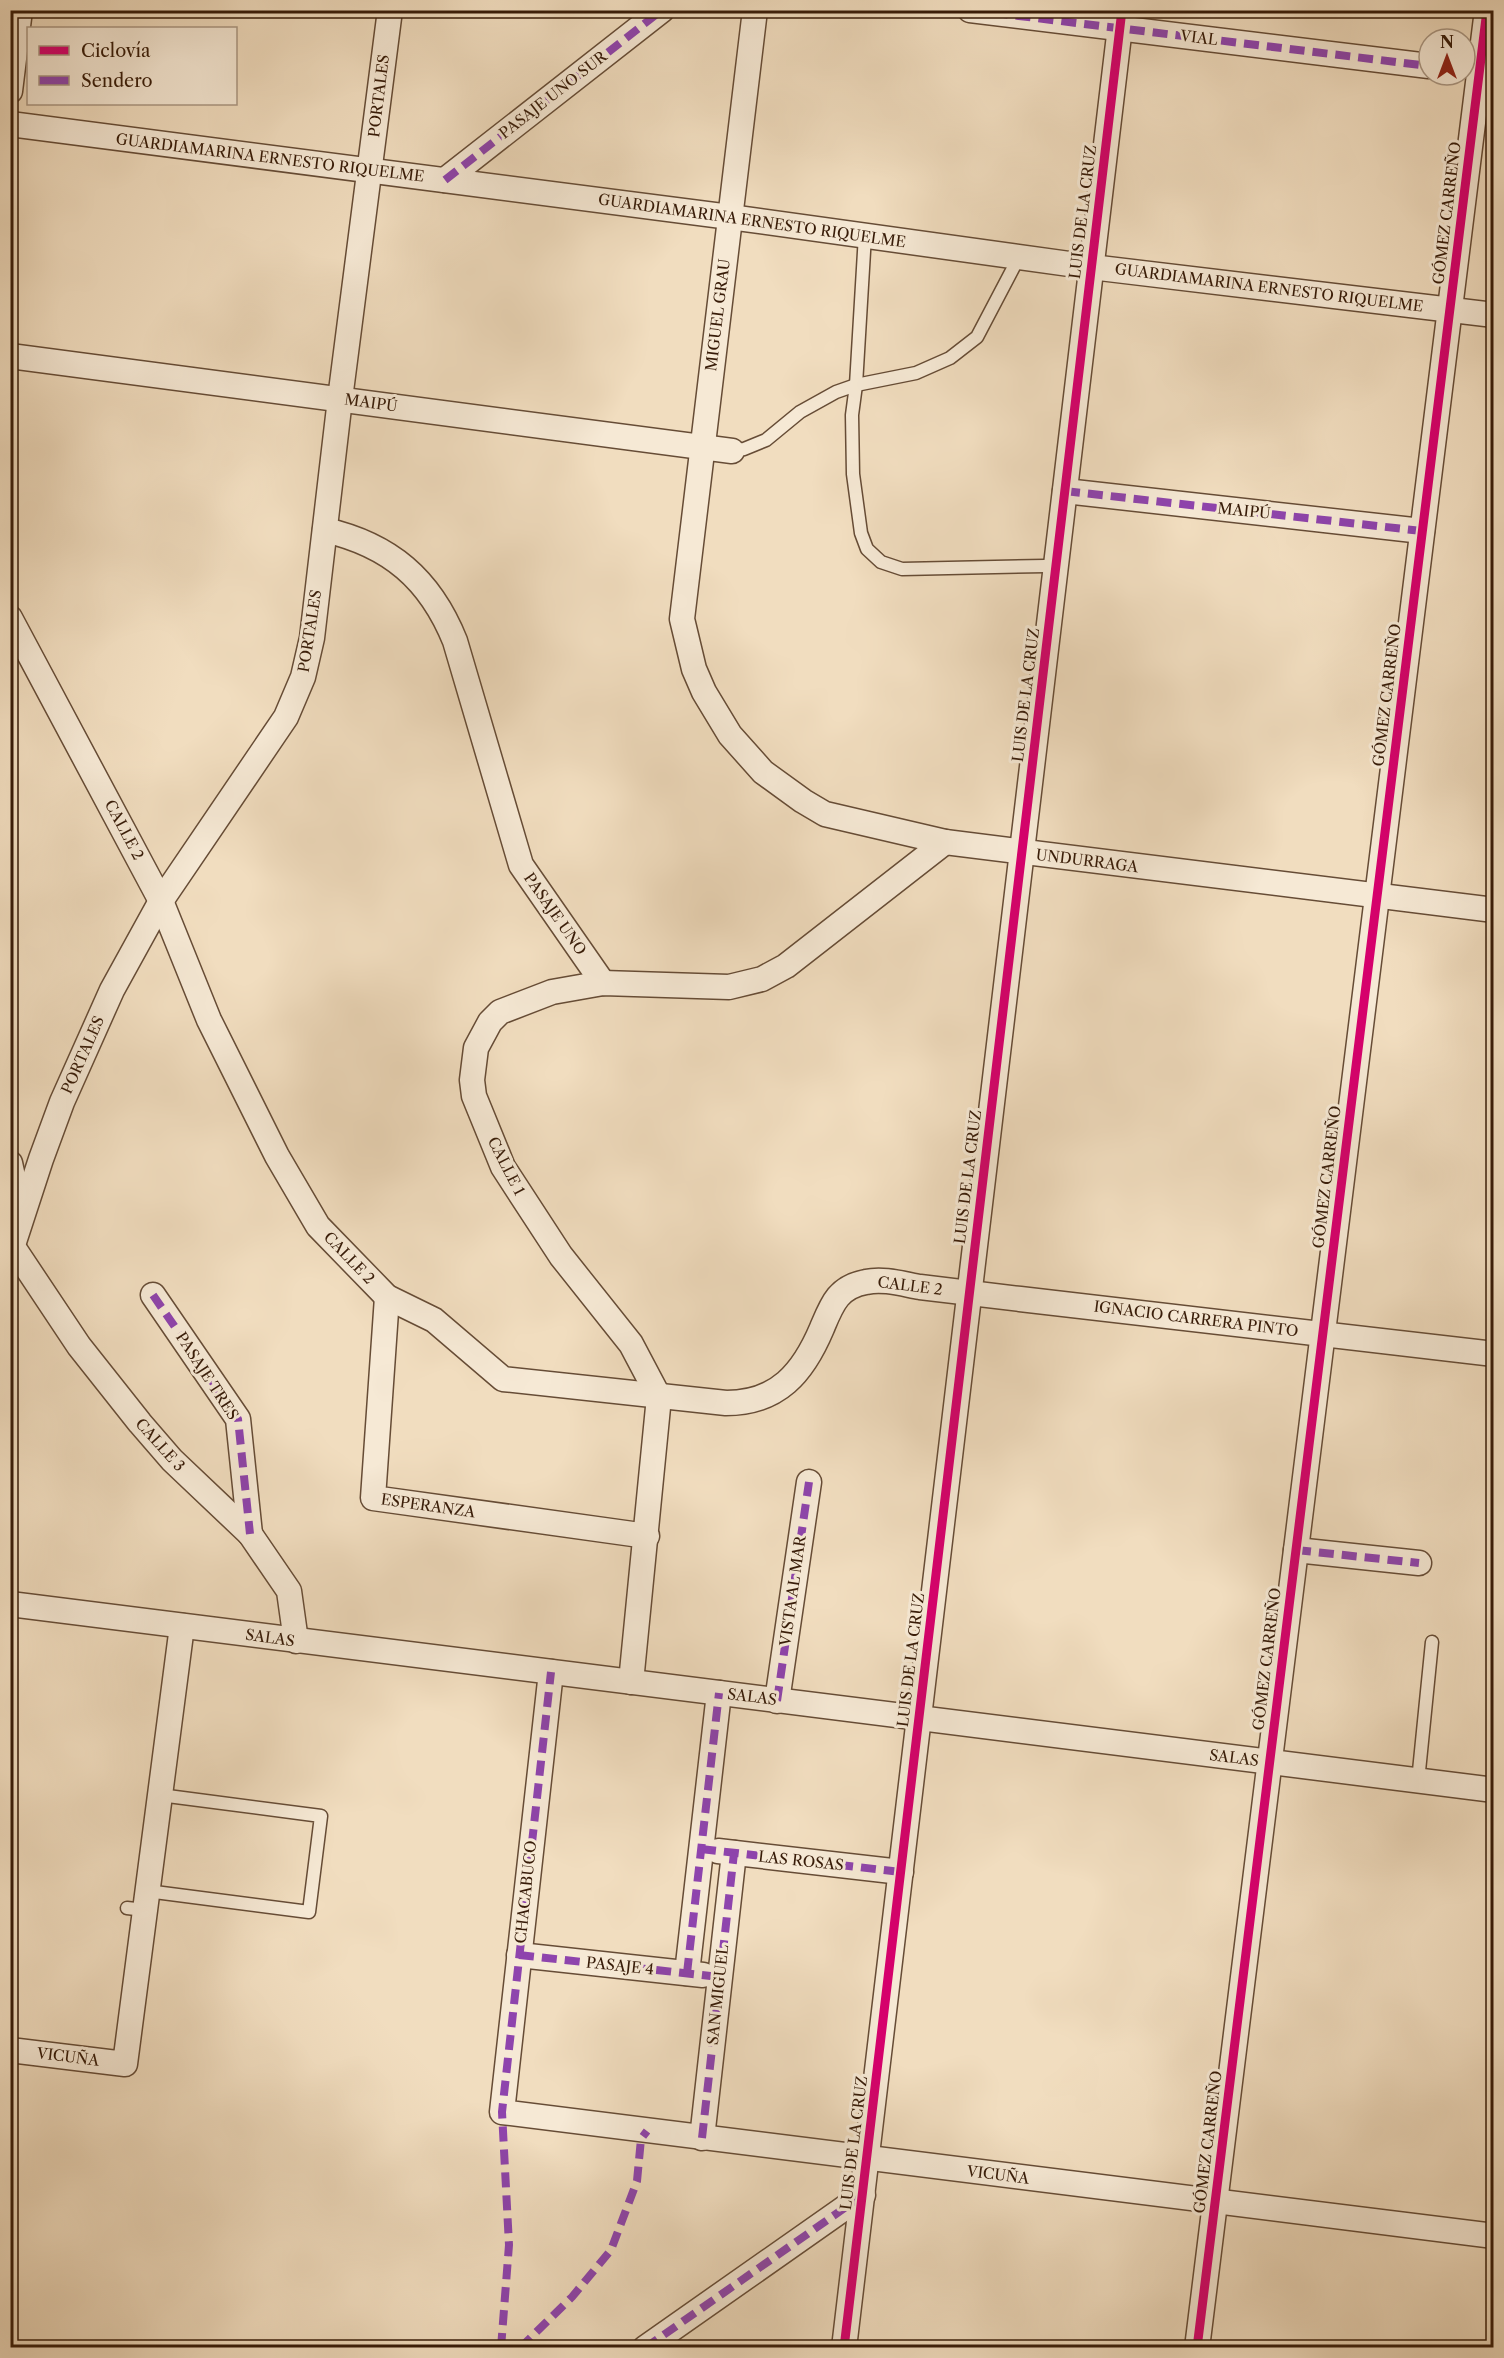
<svg xmlns="http://www.w3.org/2000/svg" width="1504" height="2358" font-family="'Libre Caslon Text',serif">
  <rect width="100%" height="100%" fill="#f1ddbf"/>
  <filter id="stains"><feTurbulence type="fractalNoise" baseFrequency=".00333" numOctaves="4"/><feColorMatrix values="0 0 0 0 .2 0 0 0 0 .09 0 0 0 0 .02 0 0 0 .5 -.17"/></filter>
  <radialGradient id="worn" r=".72"><stop offset=".6" stop-color="#630" stop-opacity="0"/><stop offset="1" stop-color="#630" stop-opacity=".3"/></radialGradient>
  <g fill="none" stroke-linecap="round" stroke-linejoin="round">
    <defs>
      <g id="lane">
        <path d="M865 235 856 385 852 415 853 474 861 533 867 549 881 562 902 569 1045 566"/>
        <path d="M732 451 744 449 766 440 800 412 836 392 856 385 916 373 950 358 977 337 1019 257"/>
        <path d="M1418 1781 1432 1642"/>
        <path d="M147 1891 309 1912 321 1816 160 1795"/>
        <path d="M127 1908 145 1910"/>
      </g>
      <g id="street">
        <path d="M755 10 682 619 694 669 704 692 730 735 763 772 803 801 825 814 945 842 1494 910"/>
        <path d="M970 10 1429 66"/>
        <path d="M10 91 20 10"/>
        <path d="M10 124 730 217 1091 267 1494 315"/>
        <path d="M445 180 662 10"/>
        <path d="M10 356 732 451"/>
        <path d="M1065 491 1422 531"/>
        <path d="M325 530C390 545 430 579 455 641L521 865 603 983"/>
        <path d="M10 618 161 901 209 1020 277 1156 318 1226 387 1297 434 1320 503 1379 726 1403C778 1403 803 1373 822 1328 832 1304 838 1287 866 1282 883 1278 903 1284 920 1287 953 1291 986 1295 1020 1299 1178 1317 1336 1335 1494 1354"/>
        <path d="M10 1163 21 1213"/>
        <path d="M13 1247 79 1346 140 1423 172 1460 250 1534 289 1591 296 1641"/>
        <path d="M10 1254 41 1159 62 1102 112 990 161 901 286 717 303 677 312 638 340 399 390 10"/>
        <path d="M153 1295 238 1419 250 1534"/>
        <path d="M387 1297 373 1498 647 1536"/>
        <path d="M659 1397 631 1344 561 1256 503 1167 474 1096 472 1080 476 1048 490 1022 500 1012 552 992 603 983 729 987 762 979 786 966 945 842"/>
        <path d="M1296 1550 1419 1563"/>
        <path d="M10 1604 1494 1790"/>
        <path d="M551 1672 502 2112 1494 2236"/>
        <path d="M631 1682 659 1397"/>
        <path d="M777 1701 809 1482"/>
        <path d="M718 1851 901 1872"/>
        <path d="M519 1955 703 1975"/>
        <path d="M687 1973 719 1693"/>
        <path d="M10 2050 125 2064 182 1626"/>
        <path d="M702 2138 734 1853"/>
        <path d="M645 2348 863 2195"/>
        <path d="M844 2348 1122 10"/>
        <path d="M1197 2348 1487 10"/>
      </g>
    </defs>
    <use href="#lane" stroke="#664c36" stroke-width="15"/>
    <use href="#street" stroke="#664c36" stroke-width="27"/>
    <use href="#lane" stroke="#f6e9d5" stroke-width="12"/>
    <use href="#street" stroke="#f6e9d5" stroke-width="24"/>
    <g stroke="#8e44ad" stroke-width="8" stroke-dasharray="15 8" stroke-linecap="butt">
      <path d="M970 10 1429 66"/>
      <path d="M445 180 662 10"/>
      <path d="M1065 491 1422 531"/>
      <path d="M153 1295 238 1419 250 1534"/>
      <path d="M1296 1550 1419 1563"/>
      <path d="M777 1701 809 1482"/>
      <path d="M701 1849 901 1872"/>
      <path d="M519 1955 720 1977"/>
      <path d="M687 1973 719 1693"/>
      <path d="M702 2138 734 1853"/>
      <path d="M501 2348 509 2245 502 2112 551 1672"/>
      <path d="M520 2348 572 2297 611 2250 637 2181 641 2139 647 2131"/>
      <path d="M645 2348 863 2195"/>
    </g>
    <defs>
      <g id="cycleway">
        <path d="M844 2348 1122 10"/>
        <path d="M1197 2348 1487 10"/>
      </g>
    </defs>
    <use href="#cycleway" stroke="#f6e9d5" stroke-width="13"/>
    <use href="#cycleway" stroke="#d6006c" stroke-width="9"/>
  </g>
  <g text-anchor="middle" stroke-width="6" stroke-linejoin="round" paint-order="stroke">
    <g font-size="15" fill="#371b08" stroke="#f6e9d5">
      <text transform="translate(1199 38) rotate(7)" y="5">VIAL</text>
      <text transform="translate(553 95) rotate(-38)" y="5">PASAJE UNO SUR</text>
      <text transform="translate(379 96) rotate(-83)" y="5">PORTALES</text>
      <text transform="translate(270 158) rotate(7)" y="5">GUARDIAMARINA ERNESTO RIQUELME</text>
      <text transform="translate(1083 212) rotate(-83)" y="5">LUIS DE LA CRUZ</text>
      <text transform="translate(1447 213) rotate(-83)" y="5">GÓMEZ CARREÑO</text>
      <text transform="translate(752 221) rotate(8)" y="5">GUARDIAMARINA ERNESTO RIQUELME</text>
      <text transform="translate(1269 288) rotate(7)" y="5">GUARDIAMARINA ERNESTO RIQUELME</text>
      <text transform="translate(718 315) rotate(-83)" y="5">MIGUEL GRAU</text>
      <text transform="translate(371 403) rotate(8)" y="5">MAIPÚ</text>
      <text transform="translate(1244 511) rotate(6)" y="5">MAIPÚ</text>
      <text transform="translate(310 631) rotate(-81)" y="5">PORTALES</text>
      <text transform="translate(1026 695) rotate(-83)" y="5">LUIS DE LA CRUZ</text>
      <text transform="translate(1387 695) rotate(-83)" y="5">GÓMEZ CARREÑO</text>
      <text transform="translate(124 830) rotate(62)" y="5">CALLE 2</text>
      <text transform="translate(1087 861) rotate(7)" y="5">UNDURRAGA</text>
      <text transform="translate(555 914) rotate(55)" y="5">PASAJE UNO</text>
      <text transform="translate(83 1055) rotate(-66)" y="5">PORTALES</text>
      <text transform="translate(506 1166) rotate(63)" y="5">CALLE 1</text>
      <text transform="translate(968 1177) rotate(-83)" y="5">LUIS DE LA CRUZ</text>
      <text transform="translate(1327 1177) rotate(-83)" y="5">GÓMEZ CARREÑO</text>
      <text transform="translate(349 1258) rotate(46)" y="5">CALLE 2</text>
      <text transform="translate(910 1286) rotate(7)" y="5">CALLE 2</text>
      <text transform="translate(1196 1319) rotate(7)" y="5">IGNACIO CARRERA PINTO</text>
      <text transform="translate(207 1376) rotate(57)" y="5">PASAJE TRES</text>
      <text transform="translate(160 1445) rotate(48)" y="5">CALLE 3</text>
      <text transform="translate(428 1506) rotate(8)" y="5">ESPERANZA</text>
      <text transform="translate(793 1591) rotate(-82)" y="5">VISTA AL MAR</text>
      <text transform="translate(270 1638) rotate(8)" y="5">SALAS</text>
      <text transform="translate(1267 1659) rotate(-83)" y="5">GÓMEZ CARREÑO</text>
      <text transform="translate(911 1660) rotate(-83)" y="5">LUIS DE LA CRUZ</text>
      <text transform="translate(752 1697) rotate(7)" y="5">SALAS</text>
      <text transform="translate(1234 1758) rotate(7)" y="5">SALAS</text>
      <text transform="translate(801 1861) rotate(6)" y="5">LAS ROSAS</text>
      <text transform="translate(526 1892) rotate(-84)" y="5">CHACABUCO</text>
      <text transform="translate(620 1966) rotate(6)" y="5">PASAJE 4</text>
      <text transform="translate(718 1995) rotate(-84)" y="5">SAN MIGUEL</text>
      <text transform="translate(68 2057) rotate(7)" y="5">VICUÑA</text>
      <text transform="translate(1208 2142) rotate(-83)" y="5">GÓMEZ CARREÑO</text>
      <text transform="translate(854 2143) rotate(-83)" y="5">LUIS DE LA CRUZ</text>
      <text transform="translate(998 2175) rotate(7)" y="5">VICUÑA</text>
    </g>
  </g>
  <rect width="1504" height="2358" fill="none" stroke="#f1ddbf" stroke-width="36"/>
  <rect x="12" y="12" width="1480" height="2334" fill="none" stroke="#371b08" stroke-width="3"/>
  <rect x="18" y="18" width="1468" height="2322" fill="none" stroke="#371b08" stroke-width="1.5"/>
  <rect x="27" y="27" width="210" height="78" fill="#f6e9d5" stroke="#aa9783" stroke-width="1.5"/>
  <rect x="39" y="46" width="30" height="9" fill="#d6006c" stroke="#aa9783" stroke-width="1.5"/>
  <text x="81" y="57" font-size="18" fill="#371b08">Ciclovía</text>
  <rect x="39" y="76" width="30" height="9" fill="#8e44ad" stroke="#aa9783" stroke-width="1.5"/>
  <text x="81" y="87" font-size="18" fill="#371b08">Sendero</text>
  <g transform="translate(1447 57)"><circle r="28" fill="#f6e9d5" stroke="#aa9783" stroke-width="1.5"/>
  <path d="M0-4.5L10 22L0 15L-10 22Z" fill="#8f2418"/>
  <text y="-9" font-size="16" font-weight="bold" text-anchor="middle" fill="#371b08">N</text>
  </g>
  <rect width="100%" height="100%" filter="url(#stains)"/>
  <rect width="100%" height="100%" fill="url(#worn)"/>
</svg>
